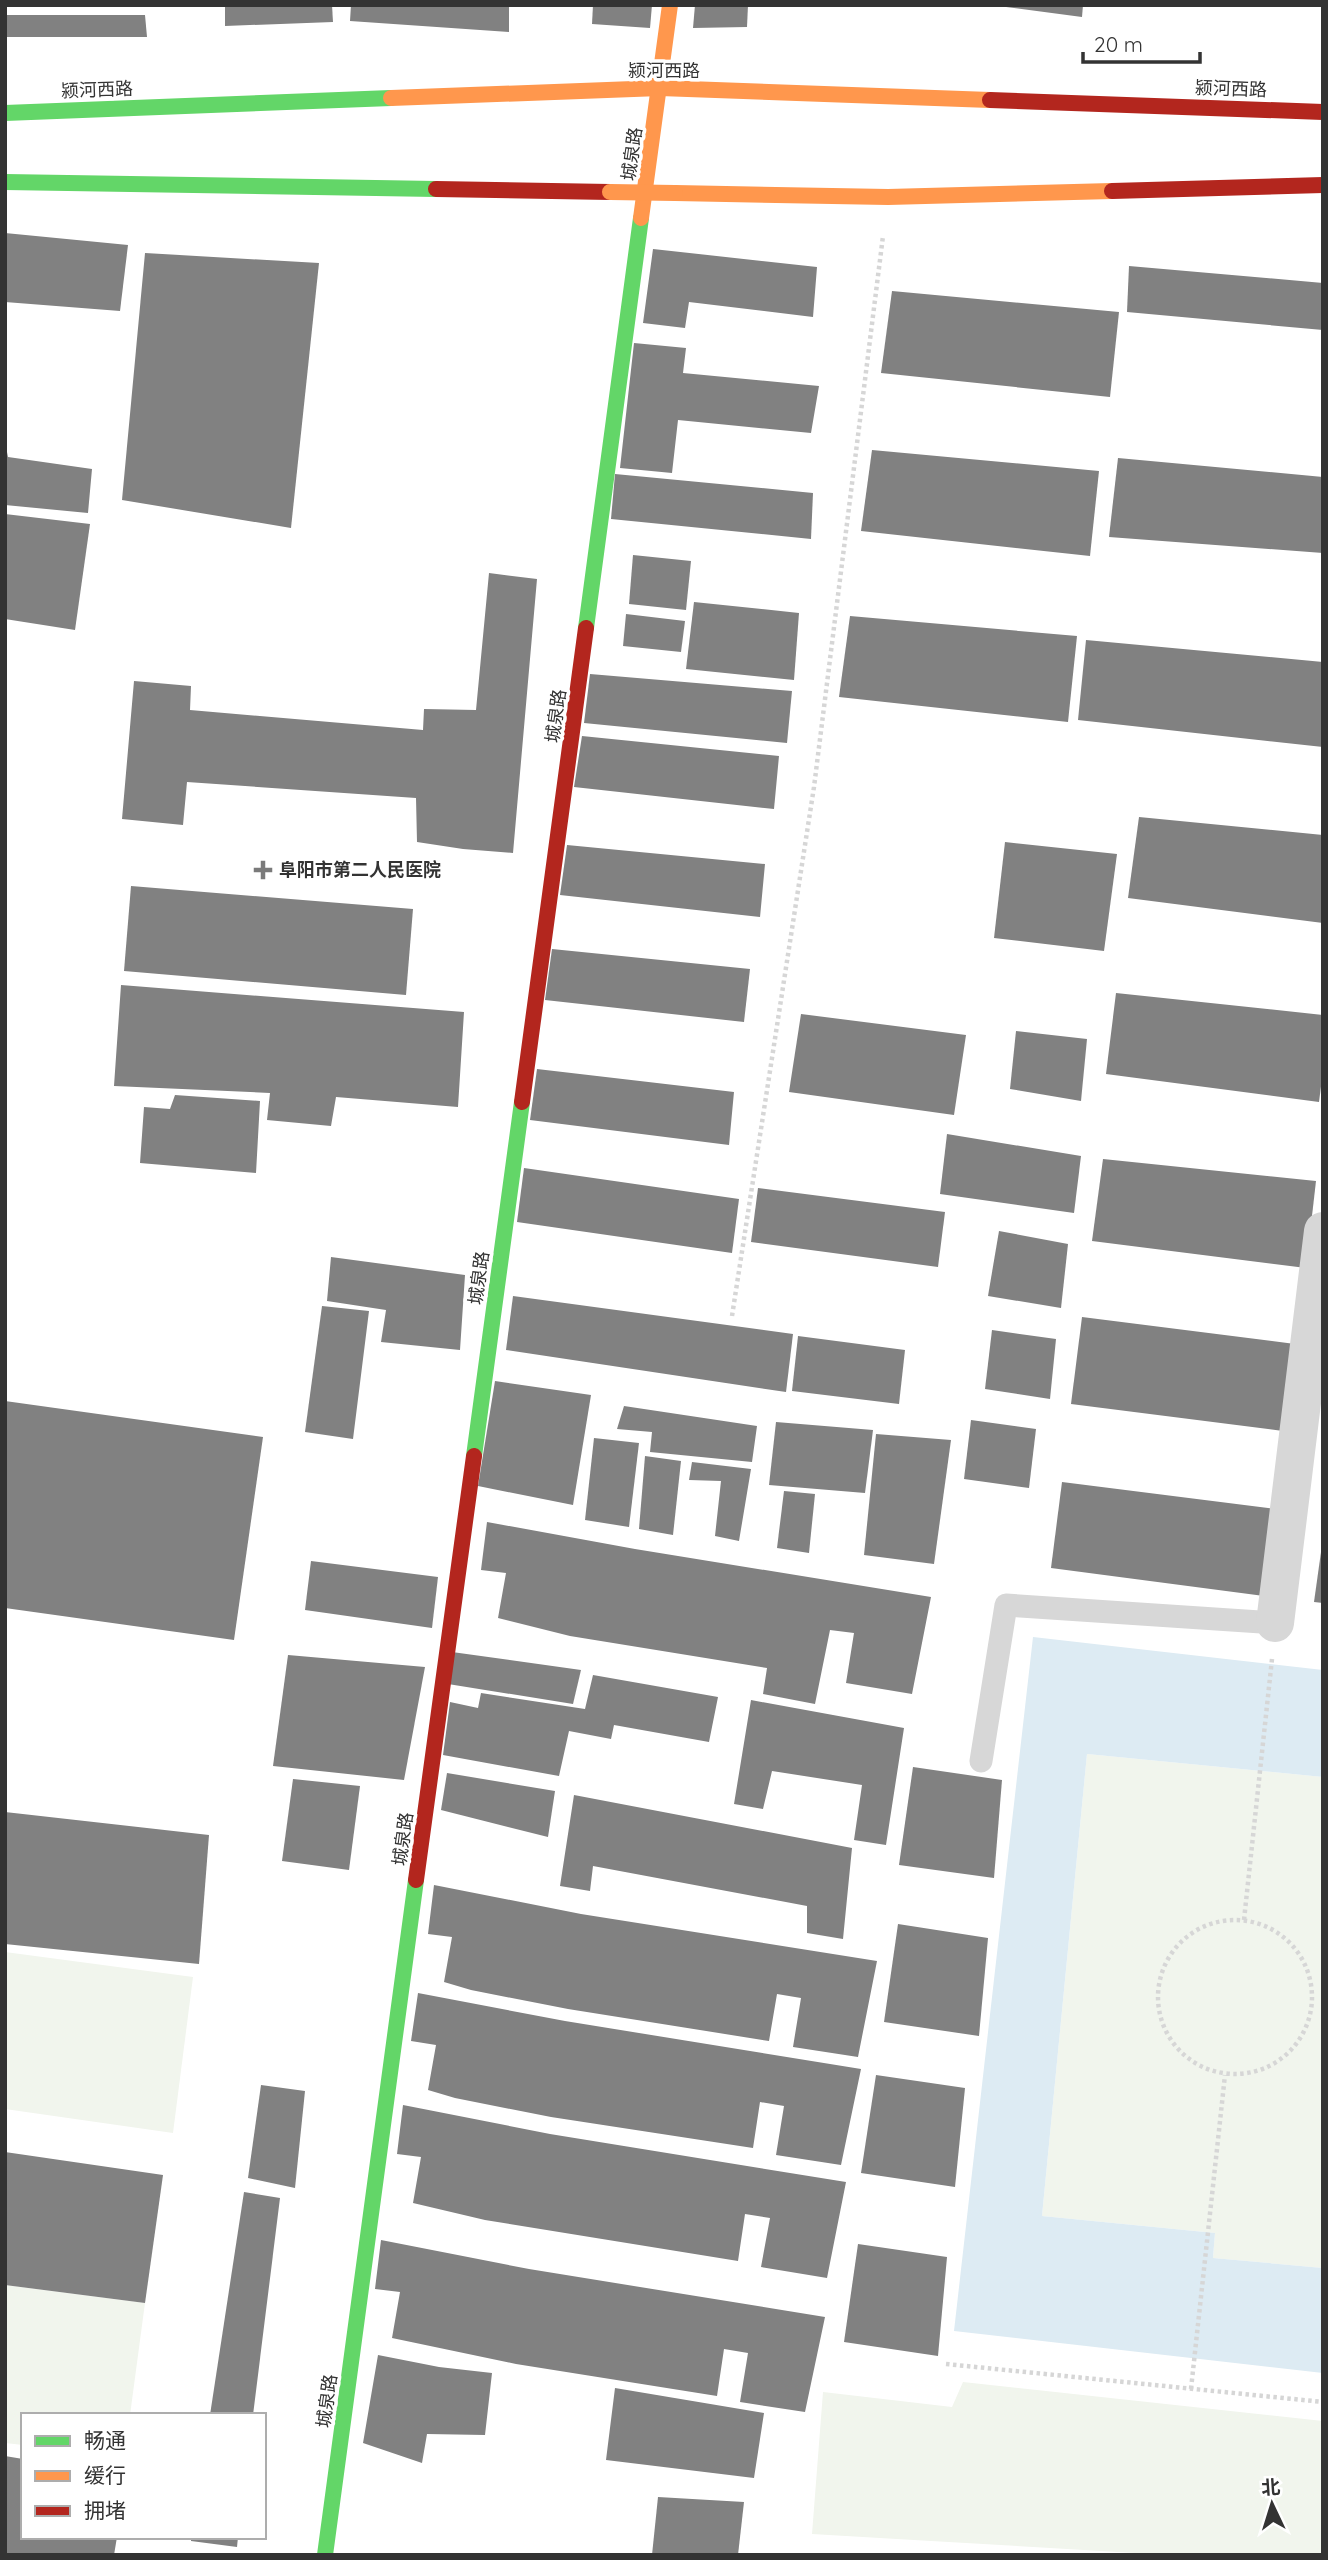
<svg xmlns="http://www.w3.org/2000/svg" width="1328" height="2560" font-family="Quicksand,'Noto Sans SC',sans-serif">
  <rect width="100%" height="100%" fill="#fff"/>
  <g fill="#f1f5ed">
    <path d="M1087 1754 1323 1777V2268L1213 2258 1215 2233 1042 2216Z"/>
    <path d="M5 1952 193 1977 173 2133 5 2109Z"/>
    <path d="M5 2285 145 2303 130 2415H23V2445L5 2443Z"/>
    <path d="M963 2382 1323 2421V2555H1169L812 2534 823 2392 952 2407Z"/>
  </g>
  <path fill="#ddebf3" d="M1033 1637 1323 1670V1777L1087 1754 1042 2216 1215 2233 1213 2258 1323 2268V2373L954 2331Z"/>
  <g fill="#818181">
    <path d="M225 5H332L333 22 225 26Z"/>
    <path d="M351 5H509V32L350 21Z"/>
    <path d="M593 5H652L650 28 592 24Z"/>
    <path d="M695 5H748L747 27 693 28Z"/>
    <path d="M1006 5H1083L1082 17 1006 7Z"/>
    <path d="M5 15H145L147 37H6Z"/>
    <path d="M5 233 128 245 120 311 5 302Z"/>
    <path d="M653 249 817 267 813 317 689 302 685 328 643 323Z"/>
    <path d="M145 253 319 263 291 528 122 500Z"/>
    <path d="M1129 266 1323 283V330L1127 312Z"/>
    <path d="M892 291 1119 312 1110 397 881 373Z"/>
    <path d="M634 343 686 348 683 373 819 386 811 433 678 420 672 473 620 468Z"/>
    <path d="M872 450 1099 471 1090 556 861 531Z"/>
    <path d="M5 452H7L8 457 92 469 88 513 5 505Z"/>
    <path d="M1118 458 1323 477V553L1109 537Z"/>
    <path d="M615 474 813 493 811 539 611 519Z"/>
    <path d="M5 514 90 524 75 630 5 619Z"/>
    <path d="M633 555 691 561 686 610 629 604Z"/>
    <path d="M489 573 537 579 513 853 463 849 417 842 416 798 187 782 183 825 122 819 134 681 191 686 190 710 423 730 424 709 476 710Z"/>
    <path d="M694 602 799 613 794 680 686 669Z"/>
    <path d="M626 614 685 621 681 652 623 646Z"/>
    <path d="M850 616 1077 636 1068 722 839 697Z"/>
    <path d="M1086 640 1323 662V747L1078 720Z"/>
    <path d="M590 674 792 691 787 743 584 723Z"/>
    <path d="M582 736 779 756 774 809 574 787Z"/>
    <path d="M1139 817 1323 835V923L1128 898Z"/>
    <path d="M1005 842 1117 854 1104 951 994 938Z"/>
    <path d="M567 845 765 864 760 917 560 895Z"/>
    <path d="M131 886 413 909 406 995 124 971Z"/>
    <path d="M552 949 750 969 744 1022 545 1000Z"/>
    <path d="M121 985 464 1012 458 1107 336 1097 331 1126 267 1120 270 1093 114 1086Z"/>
    <path d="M1116 993 1323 1015V1071L1319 1102 1106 1074Z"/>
    <path d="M801 1014 966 1035 954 1115 789 1092Z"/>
    <path d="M1016 1031 1087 1039 1081 1101 1010 1089Z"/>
    <path d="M537 1069 734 1092 729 1145 530 1120Z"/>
    <path d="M175 1095 260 1101 256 1173 140 1163 144 1107 170 1109Z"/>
    <path d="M947 1134 1081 1156 1074 1213 940 1194Z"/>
    <path d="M1103 1159 1316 1181 1306 1268 1092 1241Z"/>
    <path d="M524 1168 739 1199 732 1253 517 1222Z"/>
    <path d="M758 1188 945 1212 938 1267 751 1242Z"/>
    <path d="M999 1231 1068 1244 1061 1308 988 1296Z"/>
    <path d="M331 1257 465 1275 460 1350 381 1342 386 1310 327 1301Z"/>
    <path d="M513 1296 793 1334 786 1392 506 1350Z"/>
    <path d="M322 1306 369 1311 353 1439 305 1432Z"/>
    <path d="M1082 1317 1295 1344 1283 1431 1071 1404Z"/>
    <path d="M992 1330 1056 1339 1050 1399 985 1389Z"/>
    <path d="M798 1336 905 1350 899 1404 792 1391Z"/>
    <path d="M495 1381 591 1395 573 1505 478 1486Z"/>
    <path d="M5 1401 263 1437 234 1640 5 1608Z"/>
    <path d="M624 1406 757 1426 752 1462 650 1452 652 1432 617 1429Z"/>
    <path d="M971 1420 1036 1429 1029 1488 964 1479Z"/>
    <path d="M776 1422 873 1430 865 1493 769 1485Z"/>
    <path d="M876 1434 951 1440 934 1564 864 1555Z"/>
    <path d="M594 1438 639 1443 629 1527 585 1520Z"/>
    <path d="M645 1456 681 1461 673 1535 639 1529Z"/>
    <path d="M692 1462 751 1469 739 1541 715 1536 721 1481 689 1480Z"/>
    <path d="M1062 1482 1275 1509 1264 1596 1051 1568Z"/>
    <path d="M784 1491 815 1494 809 1553 777 1548Z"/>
    <path d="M487 1522 635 1549 931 1597 912 1694 846 1683 854 1633 830 1630 815 1704 763 1694 767 1668 570 1636 498 1618 506 1573 481 1570Z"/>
    <path d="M1321 1552 1323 1553V1603L1314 1602Z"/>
    <path d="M311 1561 438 1577 432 1628 305 1610Z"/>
    <path d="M452 1652 581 1670 573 1704 448 1684Z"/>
    <path d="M288 1655 425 1667 404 1780 273 1766Z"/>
    <path d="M593 1675 718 1697 709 1742 614 1725 611 1739 569 1731 559 1776 443 1755 450 1702 478 1708 481 1693 585 1709Z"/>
    <path d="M751 1700 904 1728 886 1845 854 1840 862 1785 772 1771 763 1809 734 1804Z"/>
    <path d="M913 1767 1002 1780 994 1878 899 1865Z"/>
    <path d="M447 1773 555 1791 548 1837 441 1810Z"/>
    <path d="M293 1779 360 1786 349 1870 282 1861Z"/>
    <path d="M574 1795 852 1848 843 1939 807 1933V1906L593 1866 590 1891 560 1886Z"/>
    <path d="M5 1812 209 1835 199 1964 5 1944Z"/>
    <path d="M434 1885 581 1914 877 1961 858 2057 793 2047 801 1998 777 1994 769 2041 568 2009 471 1990 444 1982 452 1937 428 1934Z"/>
    <path d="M898 1924 988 1938 979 2036 884 2022Z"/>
    <path d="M418 1993 565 2021 861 2069 841 2165 776 2155 784 2106 760 2102 753 2148 551 2117 455 2098 428 2090 436 2045 411 2041Z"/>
    <path d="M876 2075 965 2088 955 2187 861 2173Z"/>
    <path d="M261 2085 305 2091 295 2188 248 2178Z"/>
    <path d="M403 2105 550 2134 846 2182 827 2278 761 2267 770 2218 745 2214 738 2261 485 2220 413 2203 421 2157 397 2154Z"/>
    <path d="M5 2152 163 2175 145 2303 5 2285Z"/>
    <path d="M244 2192 280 2198 253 2415H210Z"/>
    <path d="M381 2240 529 2269 825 2317 805 2412 740 2402 748 2353 724 2349 717 2396 516 2364 392 2338 400 2292 375 2289Z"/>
    <path d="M858 2244 947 2257 938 2356 844 2342Z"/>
    <path d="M378 2355 439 2367 492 2373 485 2435 427 2434 422 2463 363 2443Z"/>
    <path d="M615 2388 764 2413 754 2478 606 2460Z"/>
    <path d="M5 2456 23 2459V2537H117L114 2555H5Z"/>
    <path d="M658 2497 744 2502 738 2555H652Z"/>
    <path d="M191 2537H238L237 2547 191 2541Z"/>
  </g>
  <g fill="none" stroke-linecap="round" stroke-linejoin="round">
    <g stroke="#d6d6d6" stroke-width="4.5" stroke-dasharray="3.5 3.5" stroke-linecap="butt">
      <path d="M732 1316 814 787 883 236"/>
      <circle cx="1235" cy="1997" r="77"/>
      <path d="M1244 1920 1272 1659"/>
      <path d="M946 2364 1323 2402"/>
      <path d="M1191 2389 1225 2075"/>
    </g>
    <path stroke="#d7d7d7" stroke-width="23" d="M981 1761 1006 1605 1275 1623"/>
    <path stroke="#d7d7d7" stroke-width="38" d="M1275 1623 1323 1231"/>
    <g stroke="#63d668" stroke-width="16">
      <path d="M5 113 391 98"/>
      <path d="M5 182 436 189"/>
      <path d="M586 628 641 218"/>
      <path d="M474 1456 522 1102"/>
      <path d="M325 2555 416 1880"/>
    </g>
    <g stroke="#ff974d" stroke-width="16">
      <path d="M391 98 660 88 990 100"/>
      <path d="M675 193 888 197 1112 191"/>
      <path d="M641 218 670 5"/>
    </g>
    <g stroke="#b3261e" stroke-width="16">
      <path d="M990 100 1323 112"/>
      <path d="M436 189 610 192"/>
      <path d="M1112 191 1323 185"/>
      <path d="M522 1102 586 628"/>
      <path d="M416 1880 474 1456"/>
    </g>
    <path stroke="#ff974d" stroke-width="16" d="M610 192 675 193"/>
  </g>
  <path fill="#7a7a7a" stroke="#fff" stroke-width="2.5" d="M259.5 859.5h7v7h7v7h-7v7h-7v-7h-7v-7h7z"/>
  <g text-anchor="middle" stroke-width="7" stroke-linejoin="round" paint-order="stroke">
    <g font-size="18" fill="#333" stroke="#fff">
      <text x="664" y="77">颍河西路</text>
      <text transform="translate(1231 89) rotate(2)" y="6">颍河西路</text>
      <text transform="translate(97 90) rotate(-2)" y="6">颍河西路</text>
      <text transform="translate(632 154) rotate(-82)" y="6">城泉路</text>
      <text transform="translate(556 716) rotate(-82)" y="6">城泉路</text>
      <text transform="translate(479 1278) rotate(-82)" y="6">城泉路</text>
      <text transform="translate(403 1839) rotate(-82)" y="6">城泉路</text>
      <text transform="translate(327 2401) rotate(-82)" y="6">城泉路</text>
    </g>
    <g font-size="18" font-weight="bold" fill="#333" stroke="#fff" text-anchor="start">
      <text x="279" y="876">阜阳市第二人民医院</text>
    </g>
  </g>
  <rect width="1328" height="2560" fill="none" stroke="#333333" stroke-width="14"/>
  <rect x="21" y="2413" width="245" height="126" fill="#ffffff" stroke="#adadad" stroke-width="2"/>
  <rect x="35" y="2436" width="35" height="10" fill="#63d668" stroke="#adadad" stroke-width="2"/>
  <text x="84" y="2448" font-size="21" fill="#333333">畅通</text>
  <rect x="35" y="2471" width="35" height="10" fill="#ff974d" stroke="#adadad" stroke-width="2"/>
  <text x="84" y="2483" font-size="21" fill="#333333">缓行</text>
  <rect x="35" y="2506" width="35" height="10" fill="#b3261e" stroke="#adadad" stroke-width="2"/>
  <text x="84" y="2518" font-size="21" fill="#333333">拥堵</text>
  <g transform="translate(1272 2504) rotate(356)" stroke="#ffffff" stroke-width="5" paint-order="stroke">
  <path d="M0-5L12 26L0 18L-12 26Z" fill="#333333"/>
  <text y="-10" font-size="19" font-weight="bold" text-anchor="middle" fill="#333333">北</text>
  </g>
  <path d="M1083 52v10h117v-10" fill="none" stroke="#333333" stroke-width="3.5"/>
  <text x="1094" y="52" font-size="21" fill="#333333" stroke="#ffffff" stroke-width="5" paint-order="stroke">20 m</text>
</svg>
